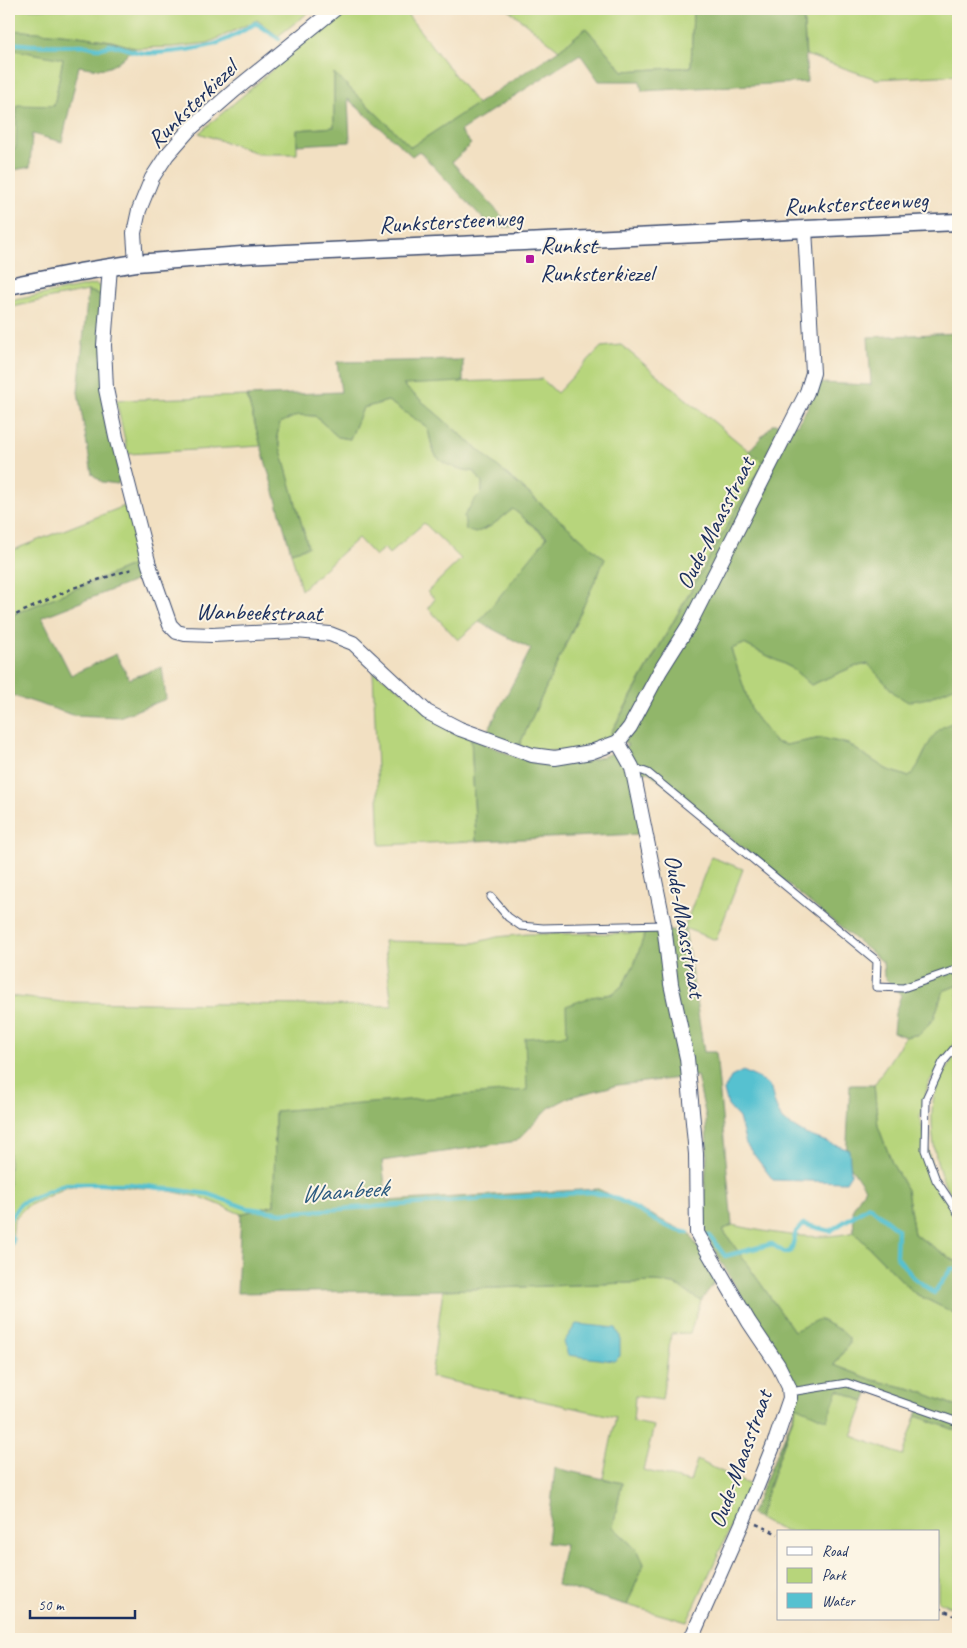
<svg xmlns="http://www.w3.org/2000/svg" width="967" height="1648" font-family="Caveat,sans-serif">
  <rect width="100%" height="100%" fill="#fcf5e5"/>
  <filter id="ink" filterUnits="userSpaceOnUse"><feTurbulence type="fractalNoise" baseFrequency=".02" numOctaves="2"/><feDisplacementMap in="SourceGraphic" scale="10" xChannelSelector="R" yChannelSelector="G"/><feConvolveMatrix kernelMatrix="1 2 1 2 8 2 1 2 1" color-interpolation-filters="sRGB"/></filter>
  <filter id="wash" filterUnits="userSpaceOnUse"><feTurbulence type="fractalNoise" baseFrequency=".0096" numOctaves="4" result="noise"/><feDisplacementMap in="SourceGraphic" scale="20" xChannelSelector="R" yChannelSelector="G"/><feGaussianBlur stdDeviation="1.12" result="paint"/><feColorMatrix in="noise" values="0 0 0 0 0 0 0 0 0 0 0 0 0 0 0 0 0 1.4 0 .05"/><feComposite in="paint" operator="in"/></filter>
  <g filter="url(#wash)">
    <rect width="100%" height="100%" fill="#f2e0c2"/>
    <g fill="#b7d57b" stroke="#69826c">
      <path d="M9 9H313L278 36 257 20 208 43 173 47 135 48 112 41 72 35 9 30Z"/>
      <path d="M341 9H403L477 104 411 147 334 73V127L297 130V154H260L199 133 254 86Z"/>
      <path d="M508 9H693L691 67 623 71 586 28 559 50Z"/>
      <path d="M803 9H958V75L876 79 806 55Z"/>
      <path d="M9 49 63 58 54 106 16 149 9 150Z"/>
      <path d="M96 284 100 287 104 296 88 291 51 298 9 308V301Z"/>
      <path d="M621 345 749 451 763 462 611 732 620 739 567 751H543L519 746 605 559 402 384 542 379 557 393 601 347Z"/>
      <path d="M247 396 261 446 128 454 116 400Z"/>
      <path d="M388 401 427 427C430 435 431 447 435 454 443 467 461 469 475 472L482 483V492L475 499V533L491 526 513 509 547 538 479 622 458 640 428 608 435 599 427 592 461 559 424 523 389 554 384 548 375 556 358 538 301 590 291 552 308 547 277 436 280 423 298 415 315 416 338 437 350 439 363 408Z"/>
      <path d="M127 505 141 562 9 616V540L13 550Z"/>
      <path d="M744 644 792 668 811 685 853 667 869 664 895 694 928 698 956 685 958 692V720L925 751 916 771 909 777 886 769 848 744 821 738 786 745 774 742 752 712 731 649Z"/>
      <path d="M373 671 471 738 476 841 380 845Z"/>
      <path d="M711 857 743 869 716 940 684 928Z"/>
      <path d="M645 933C639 950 630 987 611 994 605 996 597 996 591 997L567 1035 527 1091 275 1111 274 1205 241 1214 203 1198 160 1189 91 1185 67 1187 26 1207 14 1219 11 1252 9 1253V996L63 1002 392 1006 384 941 474 943 497 937 528 934Z"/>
      <path d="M958 985V1038L928 1084 920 1118 934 1175 958 1211V1262L953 1260 914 1234 907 1190 892 1163 878 1126 874 1085 905 1037 920 1034 934 1018 943 991Z"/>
      <path d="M958 1053V1198C955 1196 952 1193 949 1191 935 1173 928 1118 934 1097 939 1080 947 1066 958 1053Z"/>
      <path d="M732 1225C772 1233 814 1242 854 1232L914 1293 958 1315V1407L916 1390 873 1380 834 1365 849 1344 794 1331 723 1230Z"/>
      <path d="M654 1282 674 1284 701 1301 690 1333 671 1334 662 1400 635 1396 633 1422 654 1426 643 1470 690 1482 697 1460 750 1485 687 1622 627 1605 644 1564 638 1551 613 1527 622 1483 603 1478 616 1417 431 1377 443 1290Z"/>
      <path d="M838 1390 865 1402 852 1436 903 1455 916 1416 958 1431V1610L938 1601V1532H786L758 1519 797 1406Z"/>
    </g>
    <g fill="#91b66b" stroke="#567264">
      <path d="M693 9H803L807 82 642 91 640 81H599L580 54 460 131 471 144 452 162 512 227H491L419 151 412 156 348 99 350 142 297 145V130L334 127V73L411 147 559 50 586 28 623 71 691 67Z"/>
      <path d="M9 30C52 33 94 35 135 48 110 68 111 72 79 66L62 142 32 134 30 167 9 171V150L16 148 17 105 54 106 63 59 9 49Z"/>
      <path d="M88 291 104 296 120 474 118 484 102 482 92 474 78 392Z"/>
      <path d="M958 333V692L956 686 928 698 908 702 895 694 868 664 853 667 811 685 792 668 744 644 731 649 752 712 775 742 786 745 821 738 848 744 886 769 909 777C923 764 926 741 940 729 944 725 953 723 958 720V985L943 991 934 1018 920 1034 905 1037 893 1032 895 1013 901 995 884 977 883 962 649 772 639 774 640 834 476 841 471 738C491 746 511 756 532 762 560 770 603 760 628 745L611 733 763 462 749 451 773 424 797 425 808 407 819 383 871 385 868 337Z"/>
      <path d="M463 360V382L403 385 605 559 519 746 487 732 531 649 479 622 547 537 513 509 491 526 475 533 466 530 464 516 475 499 482 492V483L475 472C461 469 443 467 435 454 431 446 430 435 427 427L388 401 363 408 350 439 338 437 315 416 298 415 280 423 277 436 308 547 291 552 247 396 341 392 337 362Z"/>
      <path d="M141 562 145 577 42 617 71 675 116 654 129 679 162 667 166 699 119 717 73 715 9 694V616Z"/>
      <path d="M685 929 704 1052H716L732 1225 723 1230 794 1331 819 1319 840 1330 849 1338V1344L834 1365 873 1380 916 1390 958 1407V1431L916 1416 920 1407 869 1389 865 1402 838 1390 827 1420 796 1406 758 1519 751 1514 788 1428 794 1412 796 1397 779 1360 702 1229 707 1152 706 1117 697 1076 618 1085 570 1097 549 1108 517 1141 382 1161 387 1201 598 1189 690 1234 716 1280 701 1301 674 1284 654 1282 443 1290 237 1293 241 1214 274 1205 275 1111 527 1090 525 1038 567 1035 566 1006 591 997 612 994 622 986 634 965 645 933Z"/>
      <path d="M850 1085H874L878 1126 892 1163 907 1190 914 1234 953 1260 958 1262V1315L914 1293 854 1232 853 1208 865 1188 846 1160Z"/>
      <path d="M555 1468 622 1483 613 1527 638 1551 644 1564 627 1605 557 1585 565 1545 547 1543Z"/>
    </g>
    <g fill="#56c1d0" stroke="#387897">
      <path d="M743 1071 762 1080 771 1088 774 1102 782 1120 805 1134 849 1150 851 1174 846 1182 773 1180 746 1144 739 1118 728 1106 724 1091 731 1077Z"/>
      <path d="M576 1324 616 1328 620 1336V1356L614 1361 568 1355 564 1342Z"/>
    </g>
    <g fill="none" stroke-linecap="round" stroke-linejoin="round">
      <g stroke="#56c1d0" stroke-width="4.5">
        <path d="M9 43C34 46 56 46 81 45 87 45 93 48 99 48 104 48 106 46 110 45 118 44 133 53 143 53 158 54 201 49 215 44 230 39 243 31 256 23L279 39"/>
        <path d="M9 1220 21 1203 66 1184H130L208 1194 247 1208 281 1213 592 1192C601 1195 613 1196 621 1201 643 1212 663 1228 688 1233"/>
        <path d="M9 1234 13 1240 9 1249"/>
        <path d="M703 1235 710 1236 725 1256 772 1244 785 1253 791 1251 796 1232 803 1224 830 1231 869 1206 897 1229 896 1256 913 1277 934 1293 951 1269H958"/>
      </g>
    </g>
  </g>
  <g filter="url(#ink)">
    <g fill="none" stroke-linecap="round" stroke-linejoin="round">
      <defs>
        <g id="service">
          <path d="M632 767 648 773 877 961 876 987 903 988 958 969"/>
          <path d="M491 897 508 917 521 926 543 928 664 925"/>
          <path d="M958 1044 943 1062 926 1099 925 1150 936 1180 958 1213"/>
          <path d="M790 1392 847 1383 958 1422"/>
        </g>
        <g id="minor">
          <path d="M136 263 134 233 139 210 152 178 167 155 189 130 235 90 335 9"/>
          <path d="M110 267 104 345 106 389 116 437 149 565 170 625 177 632 185 634 212 635 296 631 330 634 353 643 427 712 460 729 532 755 555 758 591 752 618 742"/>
          <path d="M618 742 632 767 664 925 671 984 687 1058 696 1154 697 1233 749 1322 778 1365 789 1387 790 1398 776 1439 744 1519 691 1639"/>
          <path d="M618 742 630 727 660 671 689 625 807 392 813 373 805 229"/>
        </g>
        <path id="tertiary" d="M9 286 80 272 136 263 242 255 958 222"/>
      </defs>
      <use href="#service" stroke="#3b4a6d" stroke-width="9"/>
      <use href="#minor" stroke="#3b4a6d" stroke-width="16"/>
      <use href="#tertiary" stroke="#3b4a6d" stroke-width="19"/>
      <g stroke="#3b4a6d" stroke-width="2.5" stroke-dasharray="4 4" stroke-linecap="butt">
        <path d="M9 618 73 588 135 568"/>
        <path d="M756 1524 778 1534"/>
        <path d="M938 1608 958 1617"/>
      </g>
      <use href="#service" stroke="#fff" stroke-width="7"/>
      <use href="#minor" stroke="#fff" stroke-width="14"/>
      <use href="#tertiary" stroke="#fff" stroke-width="16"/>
    </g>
  </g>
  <rect fill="#b5179e" stroke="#fcf5e5" stroke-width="2" x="525" y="254" width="10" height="10" rx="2.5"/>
  <g text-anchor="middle" stroke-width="4" stroke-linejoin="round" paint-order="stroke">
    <g font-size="24" fill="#1b2f5e" stroke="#fcf5e5">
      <text transform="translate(192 104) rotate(-44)" y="8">Runksterkiezel</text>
      <text transform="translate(856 203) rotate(-3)" y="8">Runkstersteenweg</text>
      <text transform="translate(451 221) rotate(-3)" y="8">Runkstersteenweg</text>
      <text transform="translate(715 523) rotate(-63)" y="8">Oude-Maasstraat</text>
      <text transform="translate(259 612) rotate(1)" y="8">Wanbeekstraat</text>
      <text transform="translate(685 926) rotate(80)" y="8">Oude-Maasstraat</text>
      <text transform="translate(740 1459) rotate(-70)" y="8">Oude-Maasstraat</text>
    </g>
    <g font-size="24" fill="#1b2f5e" stroke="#fcf5e5" text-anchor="start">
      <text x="540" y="253">Runkst<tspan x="540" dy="28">Runksterkiezel</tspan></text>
    </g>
    <g font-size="25" font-style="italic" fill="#2d5b80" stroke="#fcf5e5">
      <text transform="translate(344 1190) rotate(-4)" y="9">Waanbeek</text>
    </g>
  </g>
  <rect width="967" height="1648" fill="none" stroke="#fcf5e5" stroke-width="30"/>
  <rect x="777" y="1530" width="162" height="90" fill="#fcf5e5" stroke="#a2a6af"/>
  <rect x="787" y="1547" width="25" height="8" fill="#ffffff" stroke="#a2a6af"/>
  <text x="822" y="1556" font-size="15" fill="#1b2f5e">Road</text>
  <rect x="787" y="1568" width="25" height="15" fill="#b7d57b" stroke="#a2a6af"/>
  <text x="822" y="1580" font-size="15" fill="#1b2f5e">Park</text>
  <rect x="787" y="1593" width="25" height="15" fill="#56c1d0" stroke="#a2a6af"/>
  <text x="822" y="1606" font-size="15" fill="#1b2f5e">Water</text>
  <path d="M30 1610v8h105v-8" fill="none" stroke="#1b2f5e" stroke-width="2.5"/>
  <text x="38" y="1610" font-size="15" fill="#1b2f5e" stroke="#fcf5e5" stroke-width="4" paint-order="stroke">50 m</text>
</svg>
